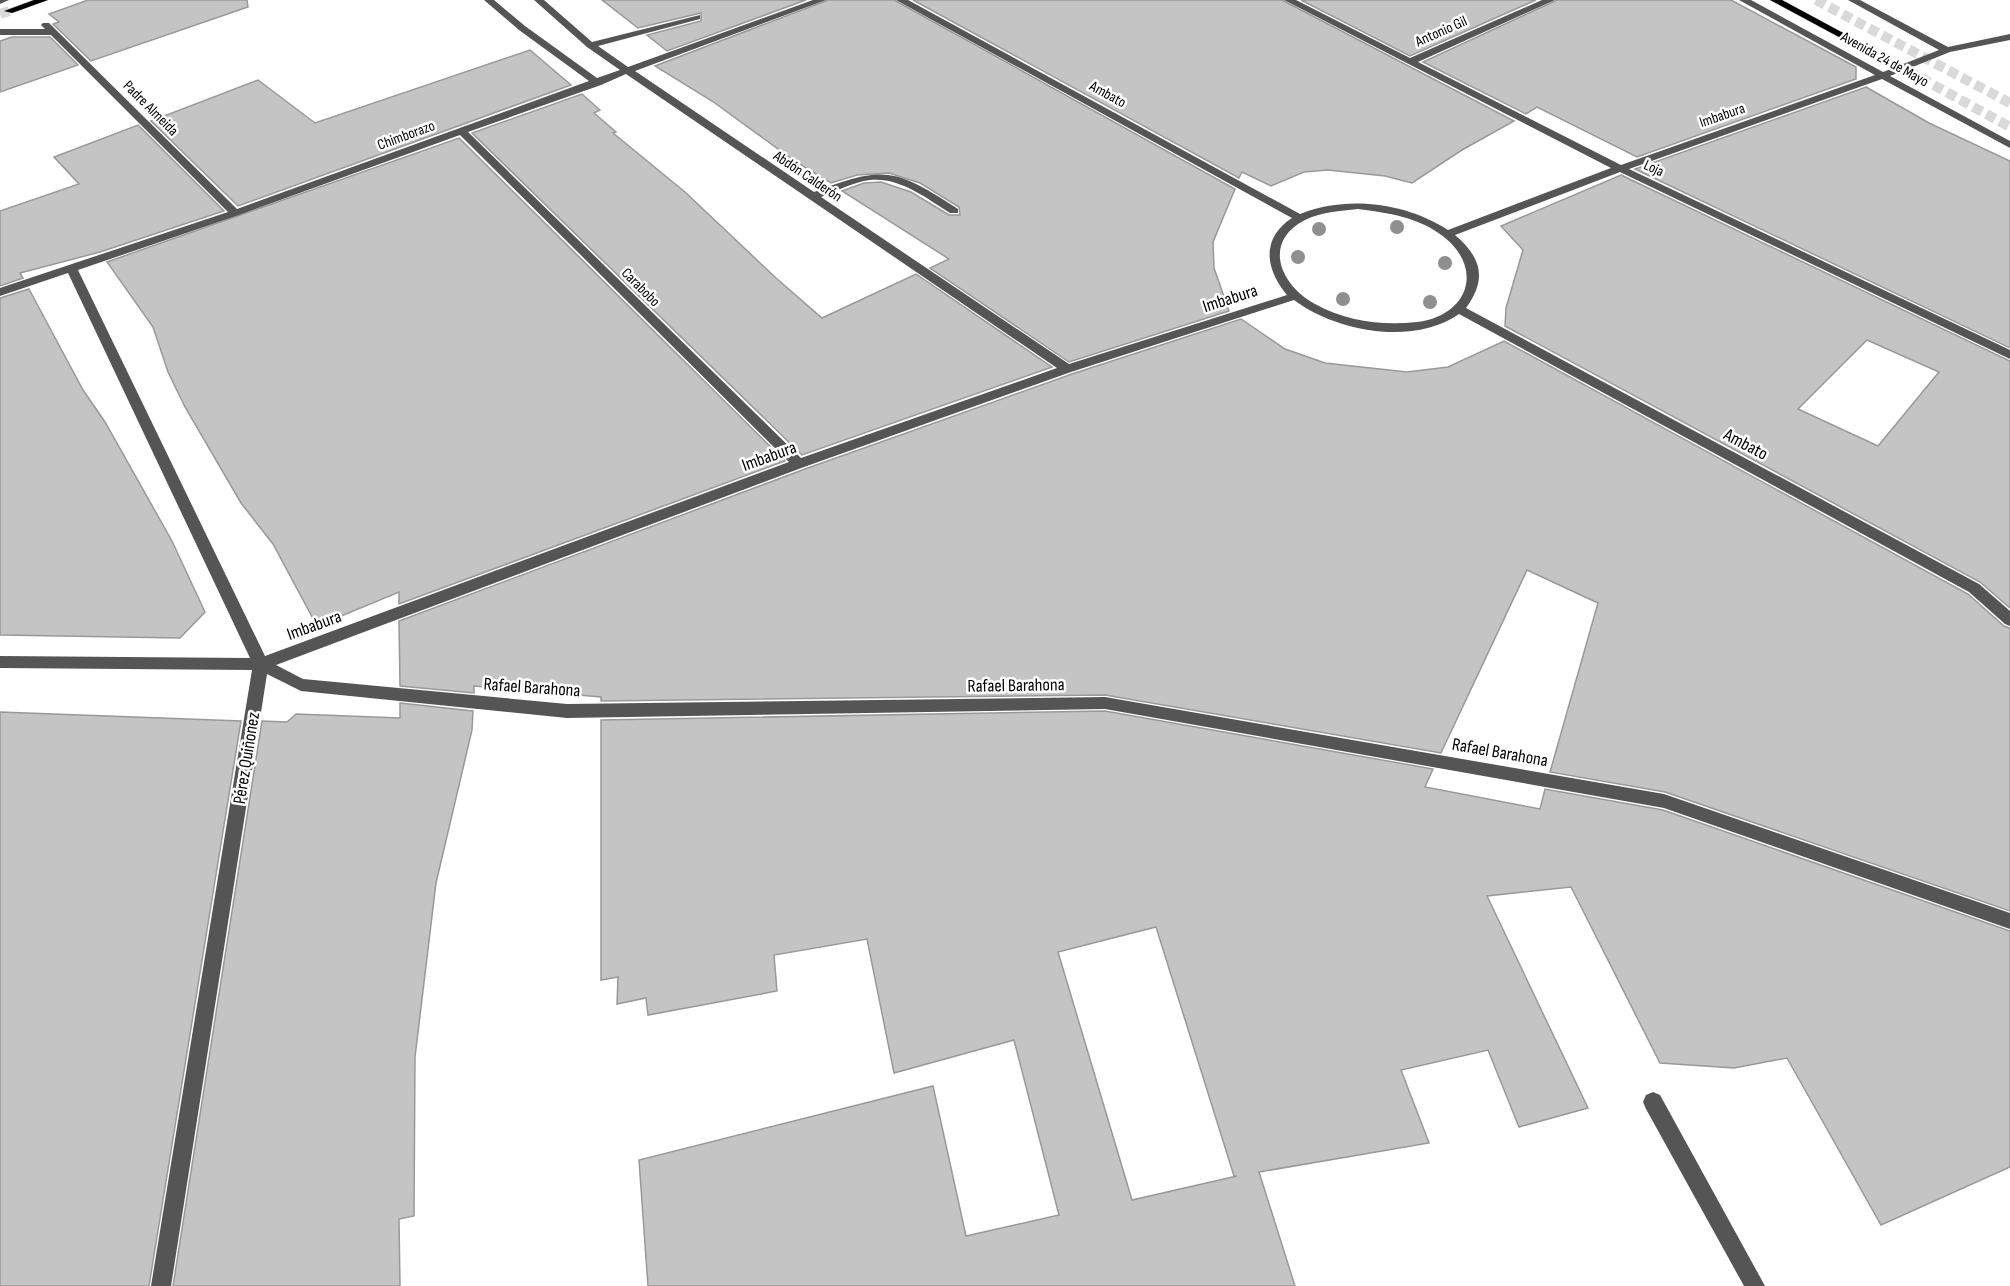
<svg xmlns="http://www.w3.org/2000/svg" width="2010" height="1286" font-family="'Sofia Sans Condensed',sans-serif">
  <rect width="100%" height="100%" fill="#fff"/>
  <g fill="#c4c4c4" stroke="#999" stroke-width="1.5" fill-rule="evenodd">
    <path d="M88 0H247L248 7 91 61 53 24 59 22 49 14Z"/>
    <path d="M602 0H806L667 51 647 35 701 21V13L638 28Z"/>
    <path d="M828 0H894L1235 189 1213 242 1214 268 1229 311 1069 362 930 268 949 259 842 191 864 183 881 182 911 192 949 215H960L959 207 920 183 889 173 857 175 831 183 796 162 712 101 655 66Z"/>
    <path d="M913 0H1282L1514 121 1462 150 1412 183 1385 176 1328 170 1304 172 1271 186 1242 172 1239 178Z"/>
    <path d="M1301 0H1536L1410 56Z"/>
    <path d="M1557 0H1731L1856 67V79L1637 157 1537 107 1526 114 1423 62Z"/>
    <path d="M12 37H50L78 65 0 92V41Z"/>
    <path d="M530 50 571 85 238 206 151 121 258 80 315 123Z"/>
    <path d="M1866 87 1929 123 2010 161V348L1635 169Z"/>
    <path d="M582 94 600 110 594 113 616 132 613 133 685 192 776 278 822 318 916 274 1052 367 802 455 472 133Z"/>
    <path d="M138 125 224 211 100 252 20 273 23 278 0 286V211L79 184 54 157Z"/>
    <path d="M459 138 785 461 399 604V592L317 626 273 544 241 503 185 407 168 372 153 327 107 262Z"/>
    <path d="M1621 175 2010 361V608L1980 582 1505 326 1506 308 1523 250 1501 226ZM1867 340 1939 372 1878 446 1798 409Z"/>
    <path d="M29 289 83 390 105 422 172 541 205 612 180 638 0 635V298Z"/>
    <path d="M1241 319 1285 349 1325 363 1407 372 1448 367 1504 341 1968 594 2004 626 2010 628V911L1665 792 1550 772 1598 603 1527 570 1441 753 1105 695 601 701V697L474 686V693L400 686 399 621 805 469 1072 374Z"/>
    <path d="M400 703 473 711 472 730 436 883 415 1057 414 1216 399 1219 400 1286H173L262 721 287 722 296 714 400 718Z"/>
    <path d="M1105 711 1433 769 1425 787 1540 809 1545 789 1663 810 2010 931V1167L1881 1225 1787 1058 1734 1068 1660 1063 1571 887 1487 896 1588 1108 1519 1127 1488 1050 1401 1070 1429 1143 1259 1172 1295 1286H648L639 1160 933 1086 966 1236 1059 1215 1014 1040 894 1073 867 939 774 955 777 991 648 1015 646 998 617 1004 618 977 601 980V720ZM1156 927 1234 1176H1237L1132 1200 1058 952Z"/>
    <path d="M0 712 241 721 149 1286H0Z"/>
  </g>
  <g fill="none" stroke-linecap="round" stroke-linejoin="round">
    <g stroke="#d9d9d9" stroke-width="10" stroke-dasharray="10 5" stroke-linecap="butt">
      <path d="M1816 0 2010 103"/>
      <path d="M0 14 9 11"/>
      <path d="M1868 49 2010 127"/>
    </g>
    <defs>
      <g id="major">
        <path d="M34 0H48L12 13 4 11Z"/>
        <path d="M1770 0H1782L1873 49 1865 51Z"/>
      </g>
    </defs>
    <use href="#major" stroke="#dbdbdb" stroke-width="1"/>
    <g fill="#555" fill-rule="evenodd">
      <path d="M0 0H9L0 4Z"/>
      <path d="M484 0H494L525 26 597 78 620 70 587 47 534 0H544L592 42 700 15V19L598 46 628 67 813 0H826L635 71 814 192C884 165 895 168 958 209V213H950C926 198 900 177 870 180 853 182 837 191 821 197L1069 364 1287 295C1265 269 1261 238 1292 218L896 0H908L1300 214C1348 195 1406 203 1448 230L1611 168 1284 0H1296L1410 58 1542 0H1555L1418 62 1621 165 1875 75 1739 0H1751L1883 72 1939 50 1848 0H1860L1948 47 2010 34V40L1950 52 1890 76 2010 141V148L1882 79 1629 169 2010 350V359L1620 172 1455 235C1482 258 1487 279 1466 308L1979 584 2010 611V626L2005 624 1969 592 1459 314C1413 346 1337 332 1294 300L1071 372 804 467 276 665 303 679 567 704 1105 697 1664 794 2010 913V929L1664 808 1105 709 567 718 301 691 267 674 171 1286H151L252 670 0 668V656L250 658 68 273 0 296V288L228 212 51 35H0V29H45L41 25 43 23H49L237 209 589 81 519 30ZM626 74 1057 368 801 458 468 132 601 85ZM460 135 789 462 265 656 78 270 239 215ZM1358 209C1388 213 1419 217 1444 237 1485 270 1467 316 1417 322 1382 326 1346 321 1315 304 1280 285 1262 242 1305 220 1321 212 1340 211 1358 209Z"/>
      <path d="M1653 1092 1660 1095 1765 1286H1744L1646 1109 1643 1102 1646 1095Z"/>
    </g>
    <use href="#major" fill="#000" fill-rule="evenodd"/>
  </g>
  <g fill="#8f8f8f">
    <circle cx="1397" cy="227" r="7"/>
    <circle cx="1319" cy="229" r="7"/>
    <circle cx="1298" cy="257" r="7"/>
    <circle cx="1445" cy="263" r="7"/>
    <circle cx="1343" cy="299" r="7"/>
    <circle cx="1430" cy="302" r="7"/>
  </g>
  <g text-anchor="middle" stroke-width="5" stroke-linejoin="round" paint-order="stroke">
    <g font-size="15" fill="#000" stroke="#fff">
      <text transform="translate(1441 31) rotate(-24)" y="5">Antonio Gil</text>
      <text transform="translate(1885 59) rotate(29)" y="5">Avenida 24 de Mayo</text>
      <text transform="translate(1108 94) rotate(29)" y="5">Ambato</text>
      <text transform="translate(151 108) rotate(45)" y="5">Padre Almeida</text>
      <text transform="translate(1722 115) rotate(-19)" y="5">Imbabura</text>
      <text transform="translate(406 135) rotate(-20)" y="5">Chimborazo</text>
      <text transform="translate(1654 168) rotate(25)" y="5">Loja</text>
      <text transform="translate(808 176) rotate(34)" y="5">Abdón Calderón</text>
      <text transform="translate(641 287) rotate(45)" y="5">Carabobo</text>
    </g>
    <g font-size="18" fill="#000" stroke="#fff">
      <text transform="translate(1230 298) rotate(-18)" y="6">Imbabura</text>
      <text transform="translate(1746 444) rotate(28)" y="6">Ambato</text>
      <text transform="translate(769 456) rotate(-20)" y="6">Imbabura</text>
      <text transform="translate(314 625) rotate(-20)" y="6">Imbabura</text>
      <text transform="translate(1016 685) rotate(-1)" y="6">Rafael Barahona</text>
      <text transform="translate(532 687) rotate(4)" y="6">Rafael Barahona</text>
      <text transform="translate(1500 752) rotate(10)" y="6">Rafael Barahona</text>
      <text transform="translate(246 758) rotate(-81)" y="6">Pérez Quiñonez</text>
    </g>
  </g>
</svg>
